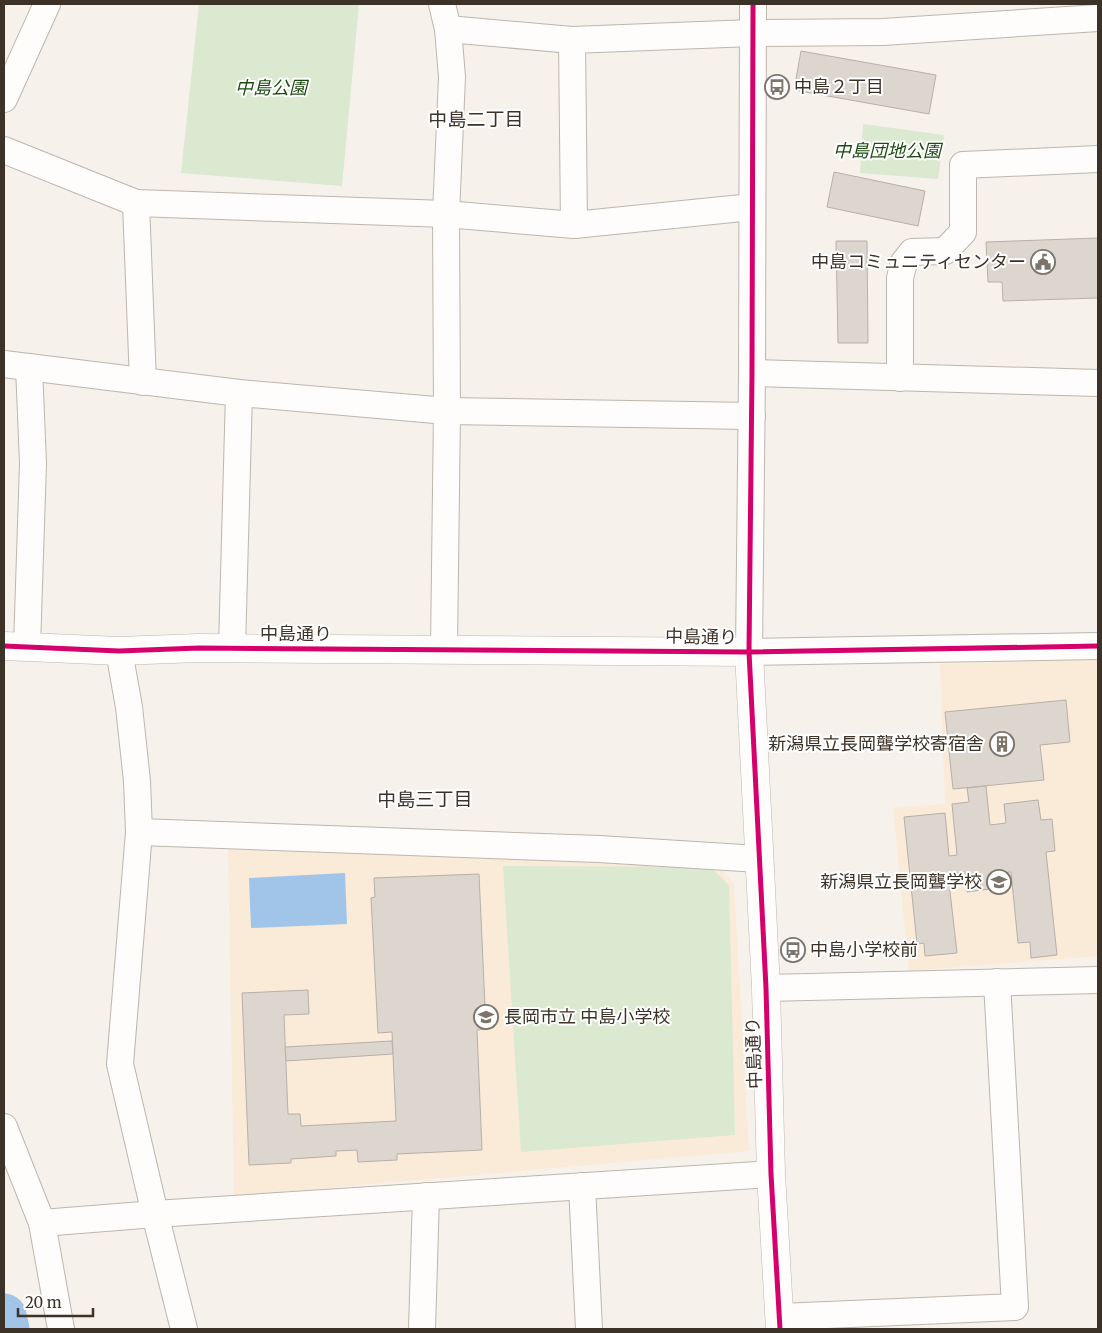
<svg xmlns="http://www.w3.org/2000/svg" width="1102" height="1333" font-family="Merriweather,'Noto Sans JP',serif">
  <rect width="100%" height="100%" fill="#f7f1eb"/>
  <g fill="#faead8">
    <path d="M1098 660V956L909 971 893 808 945 804 940 664Z"/>
    <path d="M228 844 718 865 734 884 749 1151 234 1196Z"/>
  </g>
  <g fill="#dae9d0">
    <path d="M199 4H359L342 186 181 173Z"/>
    <path d="M863 124 944 135 938 179 860 173Z"/>
    <path d="M503 866 710 867 729 885 735 1135 521 1152Z"/>
  </g>
  <path fill="#a0c5e8" d="M345 873 347 924 251 928 249 878Z"/>
  <g fill="none" stroke-linecap="round" stroke-linejoin="round">
    <path stroke="#a0c5e8" stroke-width="45" d="M4 1316 7 1329"/>
  </g>
  <g fill="#ddd6ce" stroke="#b7b0a8">
    <path d="M801 51 936 75 929 114 794 90Z"/>
    <path d="M834 172 925 191 918 226 827 207Z"/>
    <path d="M1098 238V298L1003 301 1002 282H988L986 242Z"/>
    <path d="M836 241H867L868 343H838Z"/>
    <path d="M1066 700 1070 742 1040 745 1044 780 953 789 945 712Z"/>
    <path d="M986 786 990 825 1006 823 1004 804 1038 800 1041 820 1052 819 1055 851 1046 852 1057 955 1031 958 1030 942 1018 943 1011 872 995 873 997 888 967 892 965 872 948 874 957 953 925 956 924 943 917 944 904 817 945 813 949 856 957 855 952 804 969 802 967 788Z"/>
    <path d="M479 874 486 1029 477 1030 482 1150 397 1154V1160L358 1162 357 1150 336 1151V1156L291 1159V1163L249 1165 242 993 308 990 309 1014 284 1015 288 1114H300L301 1126 396 1121 392 1032 378 1033 371 898 375 897 374 878Z"/>
    <path d="M392 1041 393 1054 286 1061 285 1047Z"/>
  </g>
  <g fill="none" stroke-linecap="round" stroke-linejoin="round">
    <defs>
      <g id="minor">
        <path d="M442 4 448 29 452 77 446 214 447 411 444 648"/>
        <path d="M753 4 752 373 749 652 1098 646"/>
        <path d="M448 29 572 40 752 33 883 32 1098 18"/>
        <path d="M572 40 574 225"/>
        <path d="M4 99 47 4"/>
        <path d="M4 150 136 203 446 214 574 225 752 207"/>
        <path d="M136 203 143 382"/>
        <path d="M4 364 239 393 447 411 752 416"/>
        <path d="M752 373 1098 383"/>
        <path d="M900 378V278L904 262 912 252 945 251 963 232V165L1098 159"/>
        <path d="M27 647 33 463 29 367"/>
        <path d="M232 648 239 393"/>
        <path d="M119 651 129 707 137 781 139 832 120 1064 155 1214 184 1329"/>
        <path d="M139 832 599 849 759 859"/>
        <path d="M766 988 1098 980"/>
        <path d="M4 1127 42 1223 61 1329"/>
        <path d="M582 1186 589 1329"/>
        <path d="M42 1223 155 1214 771 1174"/>
        <path d="M780 1317 1015 1307 997 982"/>
        <path d="M422 1329 426 1196"/>
      </g>
      <path id="tertiary" d="M4 646 119 651 199 648 749 652 766 988 771 1174 780 1329"/>
    </defs>
    <use href="#minor" stroke="#bdb6ae" stroke-width="28"/>
    <use href="#tertiary" stroke="#bdb6ae" stroke-width="29"/>
    <use href="#minor" stroke="#fefdfc" stroke-width="26"/>
    <use href="#tertiary" stroke="#fefdfc" stroke-width="28"/>
    <defs>
      <g id="cycleway">
        <path d="M753 4 752 373 749 652 766 988 771 1174 780 1329"/>
        <path d="M4 646 119 651 199 648 749 652 1098 646"/>
      </g>
    </defs>
    <use href="#cycleway" stroke="#fff" stroke-width="8"/>
    <use href="#cycleway" stroke="#d6006c" stroke-width="5"/>
  </g>
  <defs>
    <symbol id="bus-ring" viewBox="-11 -11 22 22"><circle r="9.5" fill="#fff" stroke="#7d756c" stroke-width="1.5"/><path d="M-5-6H5V4H4V6H2V4H-2V6H-4V4H-5ZM-3.5-4V0h7V-4ZM-3.5 1.2v1.5H-2V1.2ZM2 1.2v1.5H3.5V1.2Z" fill="#7d756c"/></symbol>
    <symbol id="civic-ring" viewBox="-11 -11 22 22"><circle r="9.5" fill="#fff" stroke="#7d756c" stroke-width="1.5"/><path d="M-.6-6.5H3V-4.5H.6V-3L4-1V1h2V6H-6V1h2V-1L-.6-3ZM-1.2 2.5V6h2.4V2.5Z" fill="#7d756c"/></symbol>
    <symbol id="building-ring" viewBox="-11 -11 22 22"><circle r="9.5" fill="#fff" stroke="#7d756c" stroke-width="1.5"/><path d="M-4-6H4V6H1V3H-1V6H-4ZM-2.5-4.3h1.7v1.8h-1.7ZM.8-4.3h1.7v1.8H.8ZM-2.5-1h1.7V.8h-1.7ZM.8-1h1.7V.8H.8Z" fill="#7d756c"/></symbol>
    <symbol id="school-ring" viewBox="-11 -11 22 22"><circle r="9.5" fill="#fff" stroke="#7d756c" stroke-width="1.5"/><path d="M0-5L7-2L0 1L-7-2ZM-4 1L0 2.5L4 1V4Q0 6-4 4Z" fill="#7d756c"/></symbol>
  </defs>
  <g fill-rule="evenodd">
    <use href="#bus-ring" x="763" y="73" width="28" height="28"/>
    <use href="#civic-ring" x="1029" y="248" width="28" height="28"/>
    <use href="#building-ring" x="988" y="730" width="28" height="28"/>
    <use href="#school-ring" x="985" y="868" width="28" height="28"/>
    <use href="#bus-ring" x="779" y="936" width="28" height="28"/>
    <use href="#school-ring" x="472" y="1003" width="28" height="28"/>
  </g>
  <g text-anchor="middle" stroke-width="4" stroke-linejoin="round" paint-order="stroke">
    <g font-size="18" fill="#3c3227" stroke="#fff" text-anchor="start">
      <text x="794" y="93">中島２丁目</text>
      <text x="1026" y="268" text-anchor="end">中島コミュニティセンター</text>
      <text x="984" y="750" text-anchor="end">新潟県立長岡聾学校寄宿舎</text>
      <text x="982" y="888" text-anchor="end">新潟県立長岡聾学校</text>
      <text x="810" y="956">中島小学校前</text>
      <text x="504" y="1023">長岡市立 中島小学校</text>
    </g>
    <g font-size="18" font-style="italic" fill="#1d4c12" stroke="#fff">
      <text x="271" y="94">中島公園</text>
      <text x="887" y="157">中島団地公園</text>
    </g>
    <g font-size="18" fill="#3c3227" stroke="#fff">
      <text x="296" y="640">中島通り</text>
      <text transform="translate(701 637) rotate(1)" y="6">中島通り</text>
      <text transform="translate(754 1053) rotate(-92)" y="6">中島通り</text>
    </g>
    <g font-size="19" fill="#3c3227" stroke="#fff">
      <text x="476" y="126">中島二丁目</text>
      <text x="425" y="806">中島三丁目</text>
    </g>
  </g>
  <rect width="1102" height="1333" fill="none" stroke="#3c3227" stroke-width="10"/>
  <path d="M18 1308v8h75v-8" fill="none" stroke="#3c3227" stroke-width="2.5"/>
  <text x="25" y="1308" font-size="15" fill="#3c3227" stroke="#ffffff" stroke-width="4" paint-order="stroke">20 m</text>
</svg>
